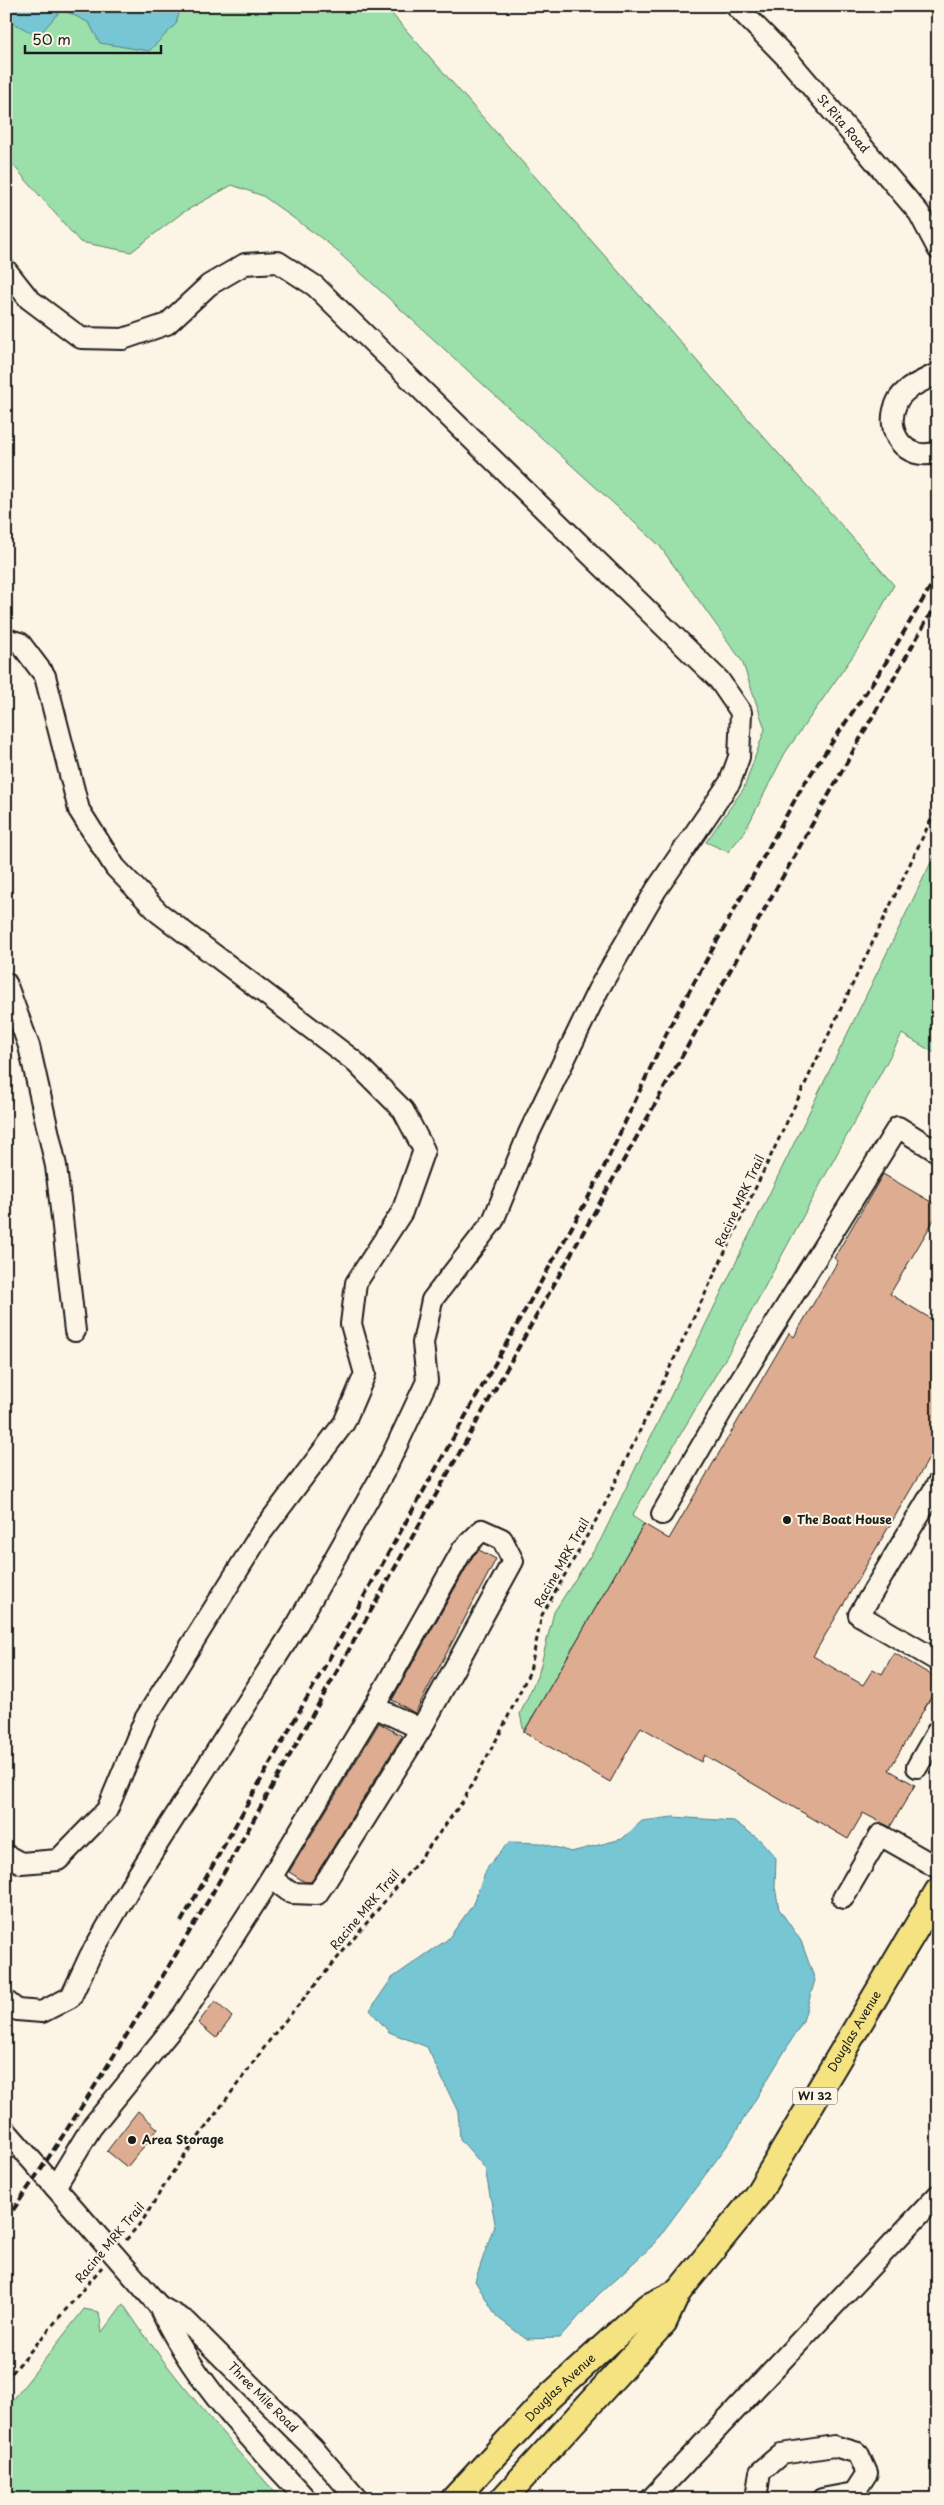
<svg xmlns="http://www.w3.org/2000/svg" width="944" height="2505" font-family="'Playpen Sans',sans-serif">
  <rect width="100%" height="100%" fill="#fcf5e5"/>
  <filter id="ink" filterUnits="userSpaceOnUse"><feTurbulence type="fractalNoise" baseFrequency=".02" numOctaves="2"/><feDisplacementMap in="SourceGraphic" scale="10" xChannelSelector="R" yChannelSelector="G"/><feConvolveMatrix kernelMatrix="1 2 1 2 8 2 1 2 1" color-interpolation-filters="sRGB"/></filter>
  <g filter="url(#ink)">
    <g fill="#9bdfab" stroke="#5c7e64">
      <path d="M6 6H385L894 585 864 640 785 753 744 833 728 852 706 842 744 788 765 729 742 661 659 545 328 243 263 196 232 185 182 213 131 252 80 242 6 157Z"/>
      <path d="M938 848V1055L902 1034 731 1349 632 1516 644 1524 524 1732 520 1714 539 1672 554 1612 600 1541Z"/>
      <path d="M123 2304C169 2374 225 2436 281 2499H6V2409L84 2309 99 2312 102 2332Z"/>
    </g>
    <g fill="#77c6d4" stroke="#53828a">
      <path d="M6 6H181L176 24 149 51 100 43 89 23 62 9 38 36 13 23Z"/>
      <path d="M673 1817 734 1821 760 1840 776 1858 775 1887 779 1909 801 1941 815 1980 803 2021 729 2143 653 2245 598 2295 560 2338 526 2339 497 2317 475 2281 495 2223 485 2168 460 2139 458 2112 427 2047 389 2032 370 2010 392 1978 448 1939 472 1906 488 1866 509 1842 541 1843 571 1852 622 1839 642 1821Z"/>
    </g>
    <g fill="#dead91" stroke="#1c1c1c">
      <path d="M883 1174 938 1206V1213L890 1294 938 1323V1443L813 1656 863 1685 873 1669 882 1674 894 1653 938 1679V1685L889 1770 915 1785 890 1827 863 1813 848 1839 704 1755 701 1762 641 1727 610 1782 524 1732 644 1524 669 1539 789 1333 794 1337 838 1261 834 1258Z"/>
      <path d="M479 1550 496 1559 415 1713 392 1700 473 1556Z"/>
      <path d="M379 1723 402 1736 317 1873 311 1882H305L289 1872Z"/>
      <path d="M215 2001 232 2017 216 2038 198 2023Z"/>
      <path d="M138 2111 158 2129 127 2167 107 2151Z"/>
    </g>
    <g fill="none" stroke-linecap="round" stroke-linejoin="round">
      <defs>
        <g id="minor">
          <path id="s1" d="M736 6 786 57 919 213 938 249"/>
          <path d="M6 270 29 299 81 338 123 339 167 324 209 285 245 264 278 262 315 286 719 680 741 712 739 757 730 782 656 890 598 990 529 1133 493 1221 432 1300 423 1343 427 1381 387 1466 298 1623 132 1884 90 1956 71 1997 42 2012 17 2010 6 2001"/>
          <path d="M938 373C924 381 904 387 897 402 883 431 905 463 938 452"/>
          <path d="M6 639 20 643 45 676 79 810 115 867 159 913 354 1061 403 1110 424 1150 402 1212 356 1283 351 1324 365 1374 344 1423 261 1533 145 1719 107 1810 58 1860 21 1863 6 1855"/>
          <path d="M6 983 29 1046 56 1166 75 1331"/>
          <path d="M938 1483 859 1615 938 1661"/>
          <path d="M662 1514 734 1390 898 1127 938 1152"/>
          <path d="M482 1530 502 1539 513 1561 421 1729 328 1878 317 1894 291 1893 271 1878 374 1707 463 1549Z"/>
          <path d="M374 1707 421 1729"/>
          <path d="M917 1767 938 1730"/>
          <path d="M843 1898 880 1835 938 1868"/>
          <path d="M6 2131 159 2306C193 2381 251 2439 306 2499"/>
          <path d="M55 2187 91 2128 183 2015 271 1878"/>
          <path id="s2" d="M159 2306 187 2322 313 2448 357 2499"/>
          <path d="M651 2499 938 2195"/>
          <path d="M756 2499 760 2472 781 2454 834 2446 858 2453 867 2473 854 2493 822 2499"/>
        </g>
        <g id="major">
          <path id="s3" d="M454 2499 548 2398 647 2307 678 2292"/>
          <path id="s4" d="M503 2499 664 2322 678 2292 757 2195 938 1891"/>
        </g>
      </defs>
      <use href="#minor" stroke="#1c1c1c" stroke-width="24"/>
      <use href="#major" stroke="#1c1c1c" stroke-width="29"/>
      <g stroke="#1c1c1c" stroke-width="3" stroke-dasharray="5 4" stroke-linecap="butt">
        <path d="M126 2240 143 2220 170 2176 275 2033 420 1859 463 1801 501 1731 530 1671 542 1615 604 1506 938 805"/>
        <path d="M6 2380 102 2267"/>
      </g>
      <use href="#minor" stroke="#fcf5e5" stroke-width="20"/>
      <use href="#major" stroke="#f5e382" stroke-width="25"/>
      <g stroke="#1c1c1c" stroke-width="4" stroke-dasharray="8 4" stroke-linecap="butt">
        <path d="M181 1922 587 1200 605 1165 670 1026 802 787 885 664 938 574"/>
        <path d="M6 2220C78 2117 143 2009 208 1901L938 600"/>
      </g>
    </g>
  </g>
  <g fill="#1c1c1c" stroke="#fcf5e5" stroke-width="2">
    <circle cx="787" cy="1520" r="5"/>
    <circle cx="132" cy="2140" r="5"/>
  </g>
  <g text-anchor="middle" stroke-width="4" stroke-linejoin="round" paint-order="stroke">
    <rect fill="#fcf5e5" stroke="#5f5d58" stroke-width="1" x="792.5" y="2087.5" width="45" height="17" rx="4"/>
    <g font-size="11" font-weight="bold" fill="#1c1c1c">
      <text x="815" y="2100">WI 32</text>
    </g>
    <g font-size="12" fill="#1c1c1c" stroke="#fcf5e5">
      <text dy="4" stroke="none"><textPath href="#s1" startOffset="159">St Rita Road</textPath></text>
      <text transform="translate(740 1201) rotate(-65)" y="4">Racine MRK Trail</text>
      <text transform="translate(562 1563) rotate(-61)" y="4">Racine MRK Trail</text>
      <text transform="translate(365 1910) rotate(-50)" y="4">Racine MRK Trail</text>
      <text dy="4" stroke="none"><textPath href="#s4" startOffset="588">Douglas Avenue</textPath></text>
      <text transform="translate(110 2243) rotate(-50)" y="4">Racine MRK Trail</text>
      <text dy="4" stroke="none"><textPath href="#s3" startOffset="154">Douglas Avenue</textPath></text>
      <text dy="4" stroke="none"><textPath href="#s2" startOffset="139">Three Mile Road</textPath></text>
    </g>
    <g font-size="12" font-weight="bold" fill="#1c1c1c" stroke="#fcf5e5" text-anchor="start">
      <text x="797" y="1524">The Boat House</text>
      <text x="142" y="2144">Area Storage</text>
    </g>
  </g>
  <rect width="944" height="2505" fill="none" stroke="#fcf5e5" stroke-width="25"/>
  <rect x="12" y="12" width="919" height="2480" fill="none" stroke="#1c1c1c" stroke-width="2" filter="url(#ink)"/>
  <path d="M25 45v8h136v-8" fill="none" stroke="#1c1c1c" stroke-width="2.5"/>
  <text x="32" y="45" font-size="15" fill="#1c1c1c" stroke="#fcf5e5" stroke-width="4" paint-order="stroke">50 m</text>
</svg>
